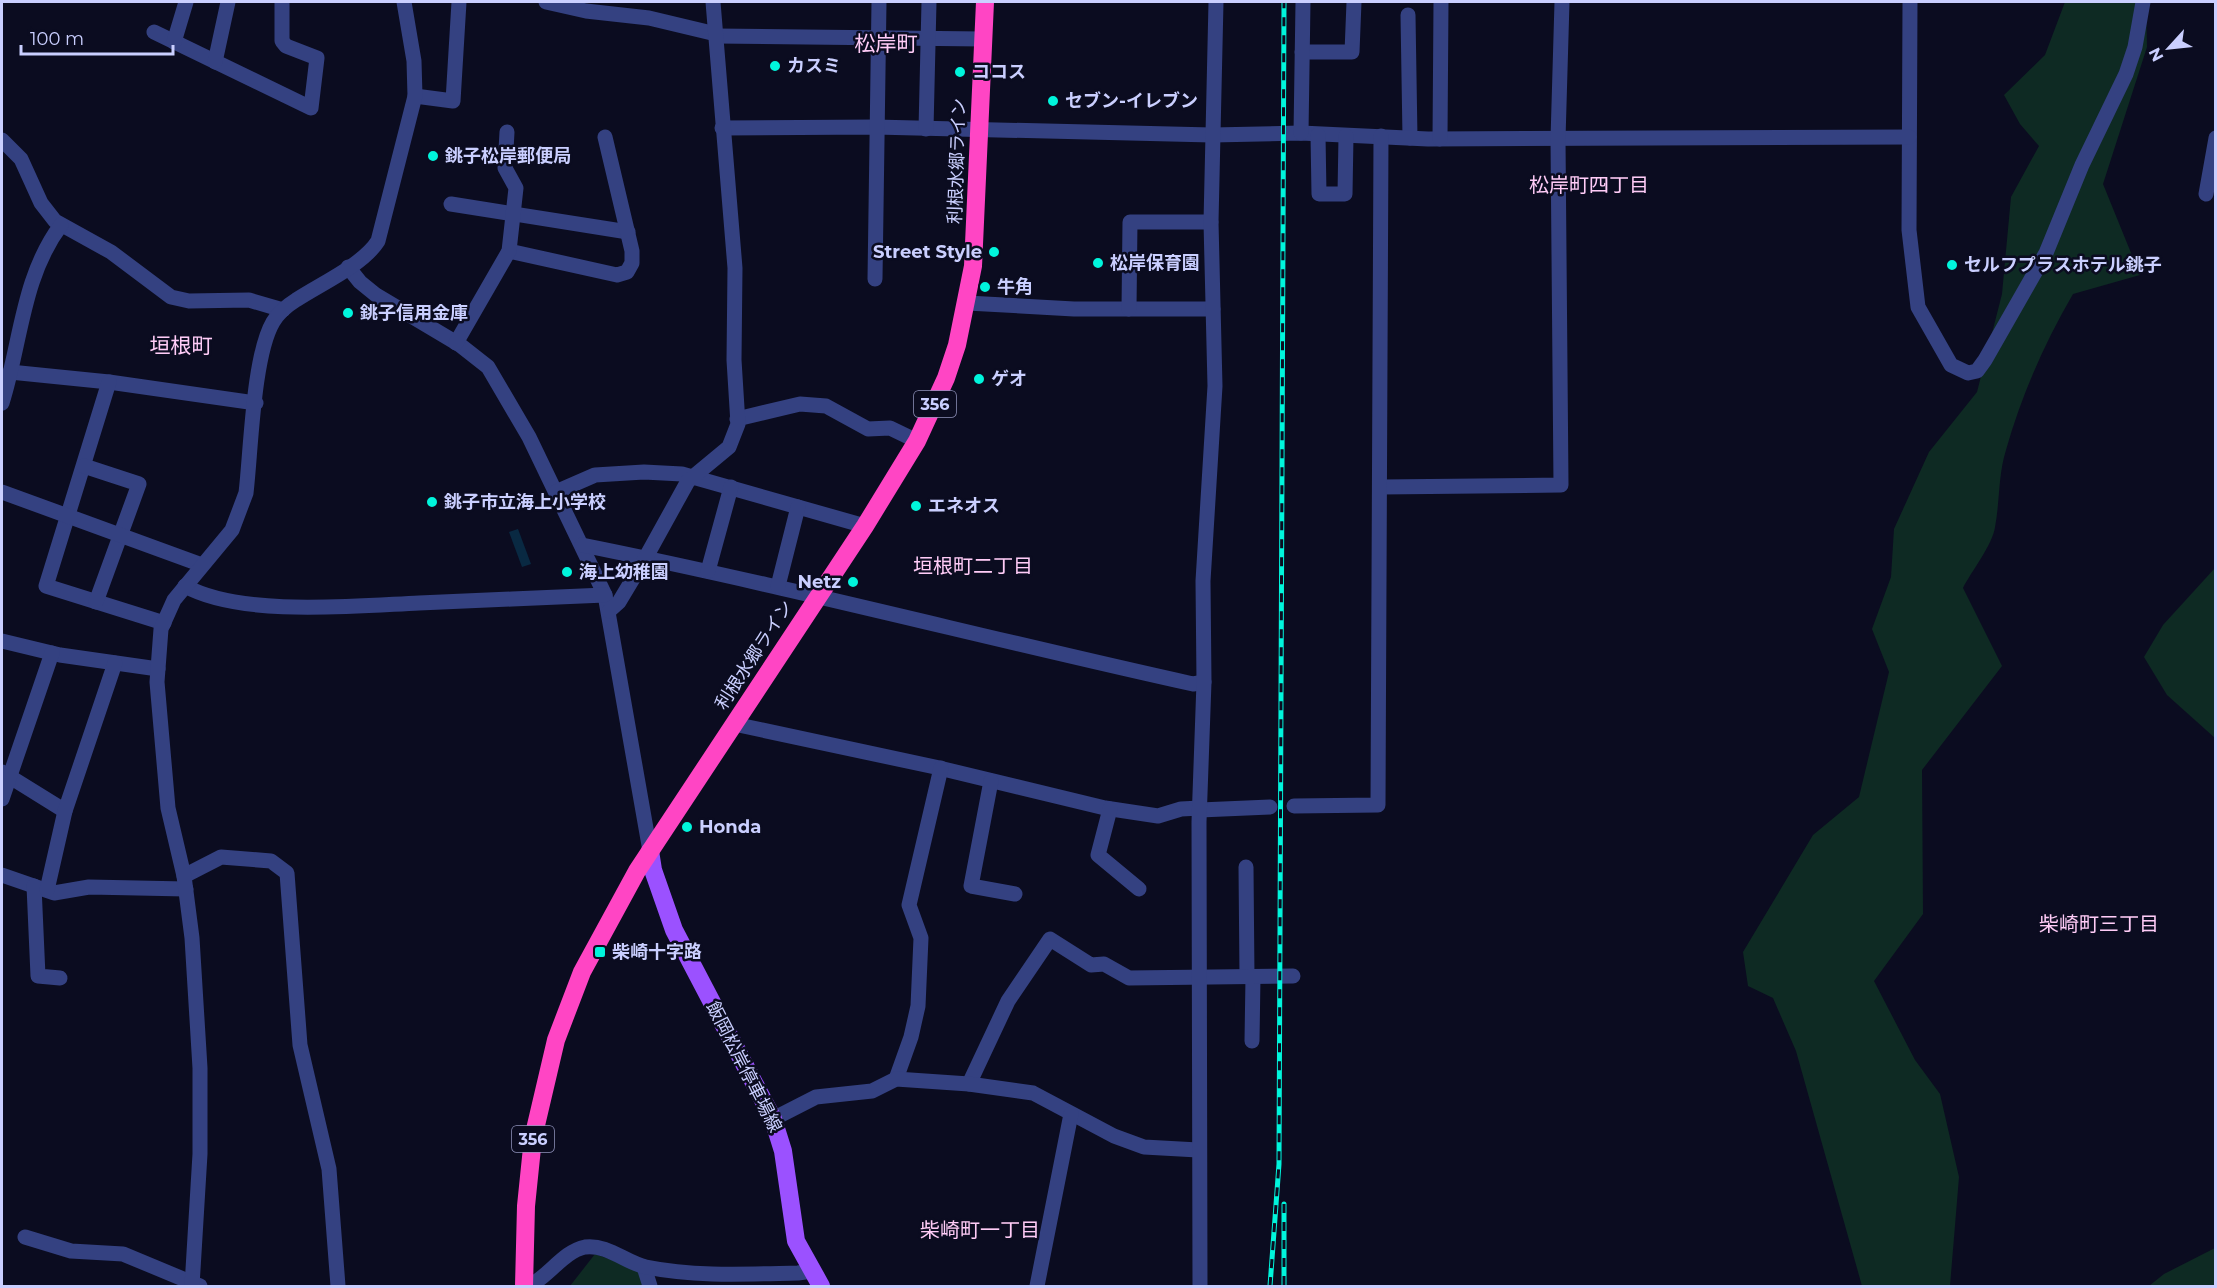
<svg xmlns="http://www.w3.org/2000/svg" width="2217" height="1288" font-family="Montserrat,'Noto Sans JP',sans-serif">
  <rect width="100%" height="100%" fill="#0b0c20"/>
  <g fill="#0e2a23">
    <path d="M2065 2H2146L2147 47 2103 184 2140 275 2073 294C2045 342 2021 396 2006 450 1998 476 2000 501 1995 527 1993 544 1971 572 1963 588L2002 666 1922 770 1923 914 1874 981 1915 1060 1940 1094 1959 1177 1950 1286H1862L1796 1051 1773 998 1748 986 1743 952 1813 835 1859 797 1889 672 1872 629 1891 577 1894 529 1929 452 1977 392 2002 294 2011 197 2039 146 2020 124 2004 95 2045 55Z"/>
    <path d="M2215 568V738L2167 695 2144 657 2163 625Z"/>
    <path d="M2215 1248V1286H2149L2164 1274Z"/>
    <path d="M595 1254 640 1270 644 1286H570Z"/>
  </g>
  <path fill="#092942" d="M518 529 531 564 522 567 509 532Z"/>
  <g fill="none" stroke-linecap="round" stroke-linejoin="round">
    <g stroke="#344181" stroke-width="15">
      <path d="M546 2 586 11 649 18 716 34"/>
      <path d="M1910 2 1909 230 1918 307 1951 365 1968 373 1977 371 1985 360 2046 253 2082 165 2126 74 2135 47 2143 2"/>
      <path d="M1408 15 1410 138"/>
      <path d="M154 32 311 108 317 58 286 46 282 41V2"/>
      <path d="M716 36 983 39"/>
      <path d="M174 42 186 2"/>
      <path d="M1302 52H1352L1354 2"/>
      <path d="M215 62 228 2"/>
      <path d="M415 96 453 101 459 2"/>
      <path d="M722 128 875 127 1212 135 1301 133 1428 139 1909 137"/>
      <path d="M926 129 929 2"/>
      <path d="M1301 133 1303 2"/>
      <path d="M1318 135 1319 194H1345L1346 136"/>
      <path d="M1440 139 1441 2"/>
      <path d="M2 140 21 159 41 203 55 221 111 252 171 297 189 301 249 300 283 310"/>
      <path d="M2206 194 2216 138"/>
      <path d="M451 204 628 232"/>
      <path d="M509 251 617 275 627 272 632 263V251L605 137"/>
      <path d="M348 267 360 282 376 295 460 345 488 367 529 437 605 595 650 851"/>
      <path d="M875 279 879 2"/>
      <path d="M967 303 1074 309H1213"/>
      <path d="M1129 309 1130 222H1211"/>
      <path d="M456 343 509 251 516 188 505 168 507 132"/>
      <path d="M10 372 109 382 256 403"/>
      <path d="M109 382 46 586 164 623"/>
      <path d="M2 403C21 343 22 277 61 225"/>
      <path d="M737 419 800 404 826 406 868 429 890 428 917 441"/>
      <path d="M84 466 139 484 96 602"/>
      <path d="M1381 487 1561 485 1558 139 1562 2"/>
      <path d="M2 492 202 565"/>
      <path d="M556 492 595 475 644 472 682 474 865 526"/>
      <path d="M582 545C787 586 989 639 1193 684L1204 682"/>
      <path d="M708 571 731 487"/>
      <path d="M185 586C241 617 354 606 419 603 481 600 543 598 605 595"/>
      <path d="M778 586 798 507"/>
      <path d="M609 611 619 602 646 557 688 481 729 447 738 424 734 360 735 268 713 2"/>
      <path d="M2 641 60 655 158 669"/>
      <path d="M734 724 935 767 1105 808 1158 816 1181 809 1200 808"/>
      <path d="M2 772 65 811"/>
      <path d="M991 781 971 886 1015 894"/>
      <path d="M2 799 52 653"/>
      <path d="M1294 806 1378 805 1381 136"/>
      <path d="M1110 809 1098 855 1139 889"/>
      <path d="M1200 810 1270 807"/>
      <path d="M1246 867 1247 977"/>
      <path d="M2 875 54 893 89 887 186 889"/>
      <path d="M184 876 221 857 271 861 287 873 300 1045 329 1169 338 1286"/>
      <path d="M34 886 38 976 60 978"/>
      <path d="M47 890 65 811 115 663"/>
      <path d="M1252 1041 1253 977"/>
      <path d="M896 1079 911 1037 918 1006 921 938 909 905 941 768"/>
      <path d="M969 1084 1008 1001 1050 939 1091 965 1104 964 1129 978 1293 976"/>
      <path d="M773 1119 816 1097 872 1091 896 1079 969 1084 1033 1093 1114 1136 1144 1147 1198 1150"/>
      <path d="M25 1237 71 1251 123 1254 200 1286"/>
      <path d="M644 1267 650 1286"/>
      <path d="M192 1286 200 1154V1068L192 938 184 876 168 808 157 682 161 629 174 600 232 530 246 493C251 451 253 356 273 322 279 312 288 305 296 300 320 284 363 265 378 241L415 96 414 61 404 2"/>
      <path d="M529 1286C548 1277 564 1251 585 1247 608 1244 626 1263 646 1267 695 1277 749 1274 798 1273L812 1271"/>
      <path d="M1037 1286 1071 1114"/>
      <path d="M1200 1286 1199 822 1204 682 1203 581 1215 386 1211 222 1216 2"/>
    </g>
    <path stroke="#9b51ff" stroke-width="18" d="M650 851 653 870 674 930 773 1119 783 1151 796 1241 821 1286"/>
    <path stroke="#ff45c4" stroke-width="18" d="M524 1286 526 1206 533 1138 556 1040 582 972 637 871 865 526 917 441 946 378 957 345 973 266 985 2"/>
    <defs>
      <g id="rail">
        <path d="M1284 1204V1286"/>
        <path d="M1270 1286 1279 1164 1284 2"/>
      </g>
    </defs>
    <use href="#rail" stroke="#00f5dc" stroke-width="5"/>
    <use href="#rail" stroke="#0b0c20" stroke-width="3" stroke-dasharray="9" stroke-linecap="butt"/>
  </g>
  <g fill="#00f5dc" stroke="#0b0c20" stroke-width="2">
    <circle cx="775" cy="66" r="6"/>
    <circle cx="960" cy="72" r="6"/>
    <circle cx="1053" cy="101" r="6"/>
    <circle cx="433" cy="156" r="6"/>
    <circle cx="994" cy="252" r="6"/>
    <circle cx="1098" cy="263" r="6"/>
    <circle cx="1952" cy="265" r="6"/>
    <circle cx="985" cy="287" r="6"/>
    <circle cx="348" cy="313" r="6"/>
    <circle cx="979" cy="379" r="6"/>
    <circle cx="432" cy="502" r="6"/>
    <circle cx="916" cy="506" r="6"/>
    <circle cx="567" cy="572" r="6"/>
    <circle cx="853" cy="582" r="6"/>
    <circle cx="687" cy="827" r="6"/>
    <rect x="594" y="946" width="12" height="12" rx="3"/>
  </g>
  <g text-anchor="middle" stroke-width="5" stroke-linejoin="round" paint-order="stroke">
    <g fill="#0b0c20" stroke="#9194bc" stroke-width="1.5">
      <rect x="914" y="391" width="42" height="26" rx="4.5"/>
      <rect x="512" y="1126" width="42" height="26" rx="4.5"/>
    </g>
    <g font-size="16" font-weight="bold" fill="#cacfff">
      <text x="935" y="410">356</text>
      <text x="533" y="1145">356</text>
    </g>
    <g font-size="18" font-weight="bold" fill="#cacfff" stroke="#0b0c20" text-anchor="start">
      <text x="787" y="72">カスミ</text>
      <text x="972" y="78">ココス</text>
      <text x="1065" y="107">セブン-イレブン</text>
      <text x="445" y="162">銚子松岸郵便局</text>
      <text x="982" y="258" text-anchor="end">Street Style</text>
      <text x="1110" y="269">松岸保育園</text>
      <text x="1964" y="271">セルフプラスホテル銚子</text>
      <text x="997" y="293">牛角</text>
      <text x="360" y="319">銚子信用金庫</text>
      <text x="991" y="385">ゲオ</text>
      <text x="444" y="508">銚子市立海上小学校</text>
      <text x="928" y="512">エネオス</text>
      <text x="579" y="578">海上幼稚園</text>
      <text x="841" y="588" text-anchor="end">Netz</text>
      <text x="699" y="833">Honda</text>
      <text x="612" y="958">柴崎十字路</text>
    </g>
    <g font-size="18" fill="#cacfff" stroke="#0b0c20">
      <text transform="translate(957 161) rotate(-88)" y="6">利根水郷ライン</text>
      <text transform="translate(754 655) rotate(-57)" y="6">利根水郷ライン</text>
      <text transform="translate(744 1067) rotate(63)" y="6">飯岡松岸停車場線</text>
    </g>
    <g font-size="20" fill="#ffccf7" stroke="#0b0c20">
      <text x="1589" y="192">松岸町四丁目</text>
      <text x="973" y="573">垣根町二丁目</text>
      <text x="2099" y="931">柴崎町三丁目</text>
      <text x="980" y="1237">柴崎町一丁目</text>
    </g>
    <g font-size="21" fill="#ffccf7" stroke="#0b0c20">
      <text x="886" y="51">松岸町</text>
      <text x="181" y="353">垣根町</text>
    </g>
  </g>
  <rect width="2217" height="1288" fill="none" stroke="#cacfff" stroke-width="6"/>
  <g transform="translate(2169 48) rotate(243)" stroke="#0b0c20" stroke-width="4.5" paint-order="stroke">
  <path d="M0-4.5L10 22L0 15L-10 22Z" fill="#cacfff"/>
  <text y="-9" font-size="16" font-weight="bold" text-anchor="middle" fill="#cacfff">N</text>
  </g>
  <path d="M21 45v9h152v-9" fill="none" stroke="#cacfff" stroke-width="3"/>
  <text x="30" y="45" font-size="18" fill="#cacfff" stroke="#0b0c20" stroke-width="4.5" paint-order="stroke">100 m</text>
</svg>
